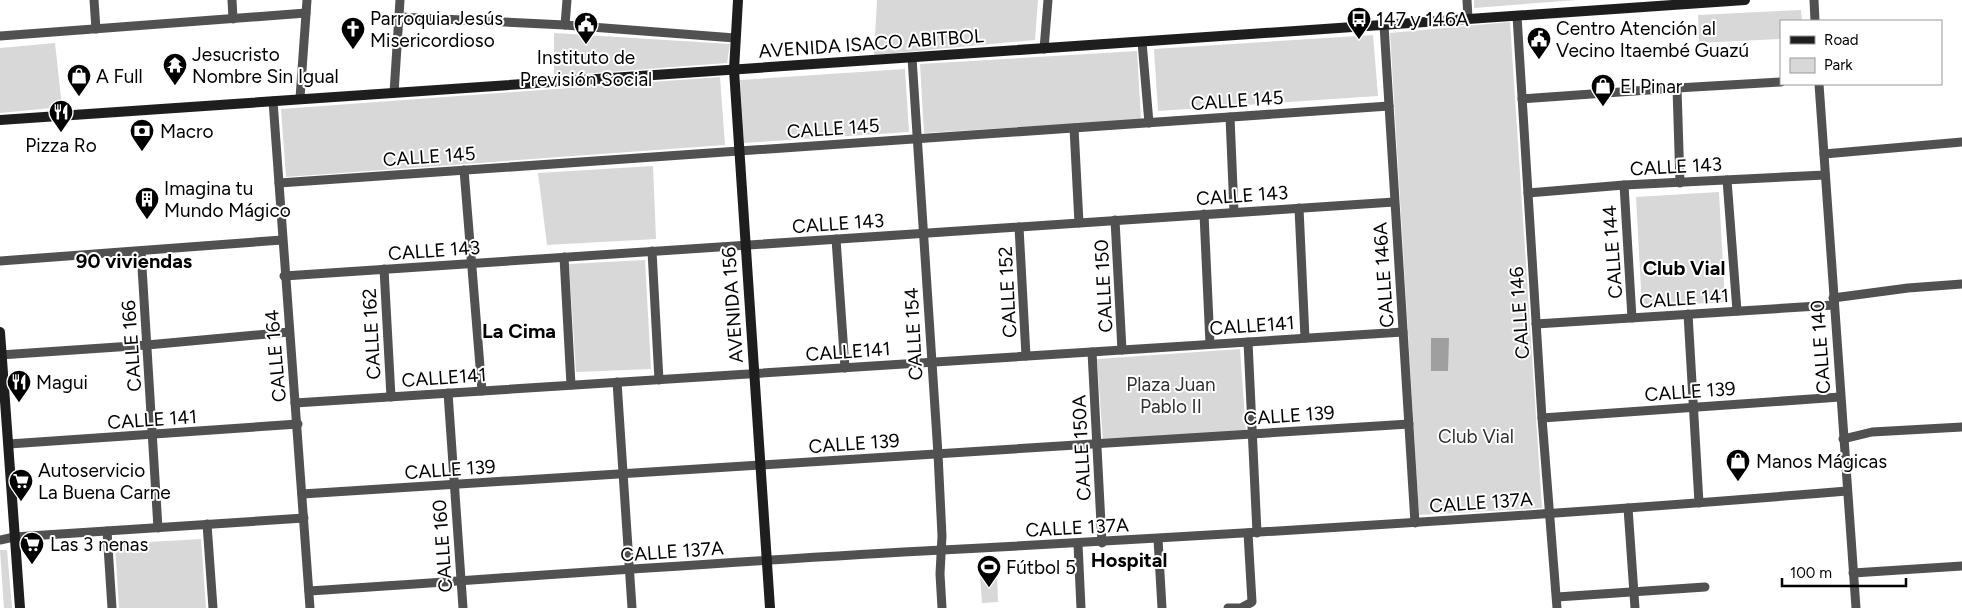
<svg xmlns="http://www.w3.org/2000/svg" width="1962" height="608" font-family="Figtree,sans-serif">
  <rect width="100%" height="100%" fill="#fff"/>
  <g fill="#d8d8d8">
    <path d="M877 0H1038L1035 40 874 55Z"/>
    <path d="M1474 0H1577L1474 8Z"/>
    <path d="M1801 10 1802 21H1781V39L1699 43 1698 15Z"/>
    <path d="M1510 22 1542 508 1419 515 1390 33Z"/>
    <path d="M554 33 730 44 727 63 554 76Z"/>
    <path d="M1373 35 1378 96 1158 111 1154 49Z"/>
    <path d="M55 43 62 107 0 113V48Z"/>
    <path d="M1137 51 1141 120 924 133 920 64Z"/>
    <path d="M905 69 909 132 744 143 740 80Z"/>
    <path d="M720 77 725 145 286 177 281 109Z"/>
    <path d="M653 166 656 239 547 245 538 173Z"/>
    <path d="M1719 192 1725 302 1642 307 1636 197Z"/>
    <path d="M645 260 651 369 576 372 569 264Z"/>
    <path d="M1240 349 1246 432 1103 442 1097 359Z"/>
    <path d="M201 539 206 608H119L115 544Z"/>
    <path d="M0 550H7L12 608H4Z"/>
    <path d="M997 574 998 602 982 603 980 575Z"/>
  </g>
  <path fill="#9f9f9f" d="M1431 338H1449L1448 371H1431Z"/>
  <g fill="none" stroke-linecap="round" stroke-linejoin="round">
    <g stroke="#515151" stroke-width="9">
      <path d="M94 0 96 29"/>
      <path d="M232 0 233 19"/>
      <path d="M1467 0 1468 19"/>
      <path d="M1814 0 1815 21"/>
      <path d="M1517 16 1542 418 1557 608"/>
      <path d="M399 17 565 25 735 38"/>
      <path d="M565 25 567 0"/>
      <path d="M1384 25 1415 523"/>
      <path d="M0 36 306 13"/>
      <path d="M1142 42 1149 123"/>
      <path d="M1044 49 1048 0"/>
      <path d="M912 58 938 454 942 536 940 574 942 608"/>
      <path d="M1819 84 1856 608"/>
      <path d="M1677 88 1680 183"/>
      <path d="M394 93 400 0"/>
      <path d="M300 98 307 0"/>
      <path d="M1522 99 1677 88 1781 82"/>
      <path d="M273 101 310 608"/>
      <path d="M1230 117 1234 212"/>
      <path d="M1074 128 1079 223"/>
      <path d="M1824 154 1962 142"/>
      <path d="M464 170 482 391"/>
      <path d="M1727 180 1737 311"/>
      <path d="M279 183 1389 106"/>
      <path d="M1624 185 1632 318"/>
      <path d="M1528 193 1624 185 1825 175"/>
      <path d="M1299 208 1305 338"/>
      <path d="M1204 214 1210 344"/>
      <path d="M1115 220 1122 350"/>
      <path d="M1019 227 1026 356"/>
      <path d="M836 239 845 368"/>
      <path d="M141 251 158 528"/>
      <path d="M652 251 659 380"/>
      <path d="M564 257 571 385"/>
      <path d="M0 261 282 240"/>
      <path d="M384 269 391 397"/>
      <path d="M284 276 1394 202"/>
      <path d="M1833 298 1908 288 1962 284"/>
      <path d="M1688 314 1699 503"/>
      <path d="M1536 324 1834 305"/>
      <path d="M1248 342 1257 533"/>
      <path d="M1092 352 1102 543"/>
      <path d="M0 355 147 345 289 332"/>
      <path d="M617 382 632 608"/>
      <path d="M448 393 463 608"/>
      <path d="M295 403 1403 332"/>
      <path d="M1542 418 1840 397"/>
      <path d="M1843 439 1872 432 1962 427"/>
      <path d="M9 444 298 424"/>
      <path d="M302 494 1409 424"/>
      <path d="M1628 508 1635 608"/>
      <path d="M207 524 213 608"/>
      <path d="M107 531 112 608"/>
      <path d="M1158 539 1162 608"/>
      <path d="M0 540 14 537 304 518"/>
      <path d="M1078 544 1081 608"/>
      <path d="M1853 573 1962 566"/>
      <path d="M309 591C520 577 731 561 942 550 1244 534 1546 516 1847 491"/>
      <path d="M1557 597 1705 587"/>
      <path d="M1228 608H1241L1252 602 1248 533"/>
    </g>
    <g stroke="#1e1e1e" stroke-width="10">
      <path d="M738 0 734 70 770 608"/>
      <path d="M0 120 1745 0"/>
      <path d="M0 332 20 608"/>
    </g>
  </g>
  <defs>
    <symbol id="bus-pin" viewBox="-11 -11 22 30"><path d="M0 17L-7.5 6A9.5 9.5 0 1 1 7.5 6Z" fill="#000" stroke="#fff"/><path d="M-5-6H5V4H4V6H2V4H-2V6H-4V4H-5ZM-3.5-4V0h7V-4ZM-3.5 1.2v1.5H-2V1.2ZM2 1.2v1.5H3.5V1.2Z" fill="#fff"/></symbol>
    <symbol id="civic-pin" viewBox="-11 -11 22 30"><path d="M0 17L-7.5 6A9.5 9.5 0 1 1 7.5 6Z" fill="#000" stroke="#fff"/><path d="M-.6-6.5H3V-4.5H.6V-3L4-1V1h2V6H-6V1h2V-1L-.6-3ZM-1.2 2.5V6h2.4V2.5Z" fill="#fff"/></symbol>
    <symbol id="church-pin" viewBox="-11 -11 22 30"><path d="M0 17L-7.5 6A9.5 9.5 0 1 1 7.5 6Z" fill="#000" stroke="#fff"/><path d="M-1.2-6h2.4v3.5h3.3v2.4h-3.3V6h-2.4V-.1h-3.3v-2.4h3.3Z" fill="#fff"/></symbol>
    <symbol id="temple-pin" viewBox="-11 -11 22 30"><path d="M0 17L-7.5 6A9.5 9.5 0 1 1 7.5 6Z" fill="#000" stroke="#fff"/><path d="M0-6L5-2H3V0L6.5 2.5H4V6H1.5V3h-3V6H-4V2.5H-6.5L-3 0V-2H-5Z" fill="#fff"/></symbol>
    <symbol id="shop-pin" viewBox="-11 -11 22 30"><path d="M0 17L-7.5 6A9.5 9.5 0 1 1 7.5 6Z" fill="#000" stroke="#fff"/><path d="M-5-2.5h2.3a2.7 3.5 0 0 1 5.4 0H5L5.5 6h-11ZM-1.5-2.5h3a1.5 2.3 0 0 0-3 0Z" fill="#fff"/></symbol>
    <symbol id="restaurant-pin" viewBox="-11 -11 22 30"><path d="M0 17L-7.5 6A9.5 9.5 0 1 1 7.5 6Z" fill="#000" stroke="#fff"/><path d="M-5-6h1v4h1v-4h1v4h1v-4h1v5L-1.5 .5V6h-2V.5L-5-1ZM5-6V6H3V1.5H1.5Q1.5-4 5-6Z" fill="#fff"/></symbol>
    <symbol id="bank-pin" viewBox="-11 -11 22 30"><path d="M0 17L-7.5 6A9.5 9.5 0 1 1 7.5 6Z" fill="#000" stroke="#fff"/><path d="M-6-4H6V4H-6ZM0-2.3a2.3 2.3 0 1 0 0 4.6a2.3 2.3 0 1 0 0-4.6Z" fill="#fff"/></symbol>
    <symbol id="building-pin" viewBox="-11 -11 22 30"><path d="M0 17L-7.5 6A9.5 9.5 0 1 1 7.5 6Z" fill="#000" stroke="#fff"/><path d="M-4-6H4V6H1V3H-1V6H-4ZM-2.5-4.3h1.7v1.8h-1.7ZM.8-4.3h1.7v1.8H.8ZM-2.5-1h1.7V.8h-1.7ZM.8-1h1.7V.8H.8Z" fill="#fff"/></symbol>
    <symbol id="supermarket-pin" viewBox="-11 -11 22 30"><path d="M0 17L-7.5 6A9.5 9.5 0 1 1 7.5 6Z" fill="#000" stroke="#fff"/><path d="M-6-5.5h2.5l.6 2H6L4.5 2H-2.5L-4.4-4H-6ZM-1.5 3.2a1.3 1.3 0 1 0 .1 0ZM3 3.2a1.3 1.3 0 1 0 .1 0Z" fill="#fff"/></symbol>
    <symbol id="stadium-pin" viewBox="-11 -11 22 30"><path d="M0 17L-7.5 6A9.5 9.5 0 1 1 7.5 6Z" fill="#000" stroke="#fff"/><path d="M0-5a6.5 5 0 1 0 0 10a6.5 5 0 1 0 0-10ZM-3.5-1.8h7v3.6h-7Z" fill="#fff"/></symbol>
  </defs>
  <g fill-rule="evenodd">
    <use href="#bus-pin" x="1345" y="5" width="28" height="38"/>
    <use href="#civic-pin" x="572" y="10" width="28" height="38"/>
    <use href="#church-pin" x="339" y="15" width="28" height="38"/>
    <use href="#civic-pin" x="1525" y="25" width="28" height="38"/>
    <use href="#temple-pin" x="161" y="51" width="28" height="38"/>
    <use href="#shop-pin" x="65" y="62" width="28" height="38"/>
    <use href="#shop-pin" x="1589" y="72" width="28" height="38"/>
    <use href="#restaurant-pin" x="47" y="98" width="28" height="38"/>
    <use href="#bank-pin" x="128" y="117" width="28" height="38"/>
    <use href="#building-pin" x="133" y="185" width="28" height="38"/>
    <use href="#restaurant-pin" x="5" y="368" width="28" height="38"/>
    <use href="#shop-pin" x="1724" y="447" width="28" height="38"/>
    <use href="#supermarket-pin" x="7" y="467" width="28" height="38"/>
    <use href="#supermarket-pin" x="18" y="530" width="28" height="38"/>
    <use href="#stadium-pin" x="975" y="553" width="28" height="38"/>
  </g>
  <g text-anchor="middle" stroke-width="4" stroke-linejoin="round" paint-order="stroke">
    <g font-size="19" fill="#000" stroke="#fff" text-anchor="start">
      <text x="370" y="25">Parroquia Jesús<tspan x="370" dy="22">Misericordioso</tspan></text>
      <text x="1376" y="26">147 y 146A</text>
      <text x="1556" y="35">Centro Atención al<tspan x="1556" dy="22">Vecino Itaembé Guazú</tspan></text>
      <text x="192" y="61">Jesucristo<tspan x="192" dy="22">Nombre Sin Igual</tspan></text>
      <text x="586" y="64" text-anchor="middle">Instituto de<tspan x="586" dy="22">Previsión Social</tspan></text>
      <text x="96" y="83">A Full</text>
      <text x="1620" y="93">El Pinar</text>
      <text x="160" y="138">Macro</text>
      <text x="61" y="152" text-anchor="middle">Pizza Ro</text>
      <text x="164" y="195">Imagina tu<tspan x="164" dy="22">Mundo Mágico</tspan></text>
      <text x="36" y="389">Magui</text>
      <text x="1756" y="468">Manos Mágicas</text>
      <text x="38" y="477">Autoservicio<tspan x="38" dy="22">La Buena Carne</tspan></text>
      <text x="50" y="551">Las 3 nenas</text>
      <text x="1006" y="574">Fútbol 5</text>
    </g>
    <g font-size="19" fill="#000" stroke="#fff">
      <text transform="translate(871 43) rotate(-4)" y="7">AVENIDA ISACO ABITBOL</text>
      <text transform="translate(1237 100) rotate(-4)" y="7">CALLE 145</text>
      <text transform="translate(833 128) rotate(-4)" y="7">CALLE 145</text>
      <text transform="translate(429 156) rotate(-4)" y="7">CALLE 145</text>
      <text transform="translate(1676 166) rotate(-3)" y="7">CALLE 143</text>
      <text transform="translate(1242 195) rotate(-4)" y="7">CALLE 143</text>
      <text transform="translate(838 223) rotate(-4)" y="7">CALLE 143</text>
      <text transform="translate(434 250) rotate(-4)" y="7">CALLE 143</text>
      <text transform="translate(1612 252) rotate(-94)" y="7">CALLE 144</text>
      <text transform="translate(1383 275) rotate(-94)" y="7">CALLE 146A</text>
      <text transform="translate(1103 286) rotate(-93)" y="7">CALLE 150</text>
      <text transform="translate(1007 292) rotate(-93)" y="7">CALLE 152</text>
      <text transform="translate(1684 298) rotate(-4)" y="7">CALLE 141</text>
      <text transform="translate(732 305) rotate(-94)" y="7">AVENIDA 156</text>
      <text transform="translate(1519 313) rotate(-94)" y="7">CALLE 146</text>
      <text transform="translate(1252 325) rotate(-4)" y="7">CALLE141</text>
      <text transform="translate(371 334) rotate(-93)" y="7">CALLE 162</text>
      <text transform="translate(913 334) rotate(-93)" y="7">CALLE 154</text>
      <text transform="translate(131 346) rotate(-94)" y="7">CALLE 166</text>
      <text transform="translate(1820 347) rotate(-94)" y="7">CALLE 140</text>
      <text transform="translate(848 351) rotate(-4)" y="7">CALLE141</text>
      <text transform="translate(275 356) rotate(-95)" y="7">CALLE 164</text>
      <text transform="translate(444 377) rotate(-4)" y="7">CALLE141</text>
      <text transform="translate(1690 391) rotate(-4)" y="7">CALLE 139</text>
      <text transform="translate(1289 415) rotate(-4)" y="7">CALLE 139</text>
      <text transform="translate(152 419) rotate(-4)" y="7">CALLE 141</text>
      <text transform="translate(854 443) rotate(-4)" y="7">CALLE 139</text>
      <text transform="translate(1081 448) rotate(-93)" y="7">CALLE 150A</text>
      <text transform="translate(450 469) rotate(-4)" y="7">CALLE 139</text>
      <text transform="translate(1481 502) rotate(-4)" y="7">CALLE 137A</text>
      <text transform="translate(1077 527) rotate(-3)" y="7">CALLE 137A</text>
      <text transform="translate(442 546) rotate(-94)" y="7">CALLE 160</text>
      <text transform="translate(672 551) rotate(-4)" y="7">CALLE 137A</text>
    </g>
    <g font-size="19" fill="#2f2f2f" stroke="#fff">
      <text x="1171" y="391">Plaza Juan<tspan x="1171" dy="22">Pablo II</tspan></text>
      <text x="1476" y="443">Club Vial</text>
    </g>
    <g font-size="20" font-weight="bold" fill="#000" stroke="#fff">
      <text x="134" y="268">90 viviendas</text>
      <text x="1684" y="275">Club Vial</text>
      <text x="519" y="338">La Cima</text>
      <text x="1129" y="567">Hospital</text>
    </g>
  </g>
  <rect x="1780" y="20" width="162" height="65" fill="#ffffff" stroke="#999999"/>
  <rect x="1790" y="36" width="25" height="8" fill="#1e1e1e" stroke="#999999"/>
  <text x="1824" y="45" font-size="15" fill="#000000">Road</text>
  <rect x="1790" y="58" width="25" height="15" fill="#d8d8d8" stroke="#999999"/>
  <text x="1824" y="70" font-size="15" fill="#000000">Park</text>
  <path d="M1782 578v8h124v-8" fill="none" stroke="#000000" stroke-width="2.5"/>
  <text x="1790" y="578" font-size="15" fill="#000000" stroke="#ffffff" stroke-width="4" paint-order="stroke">100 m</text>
</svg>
